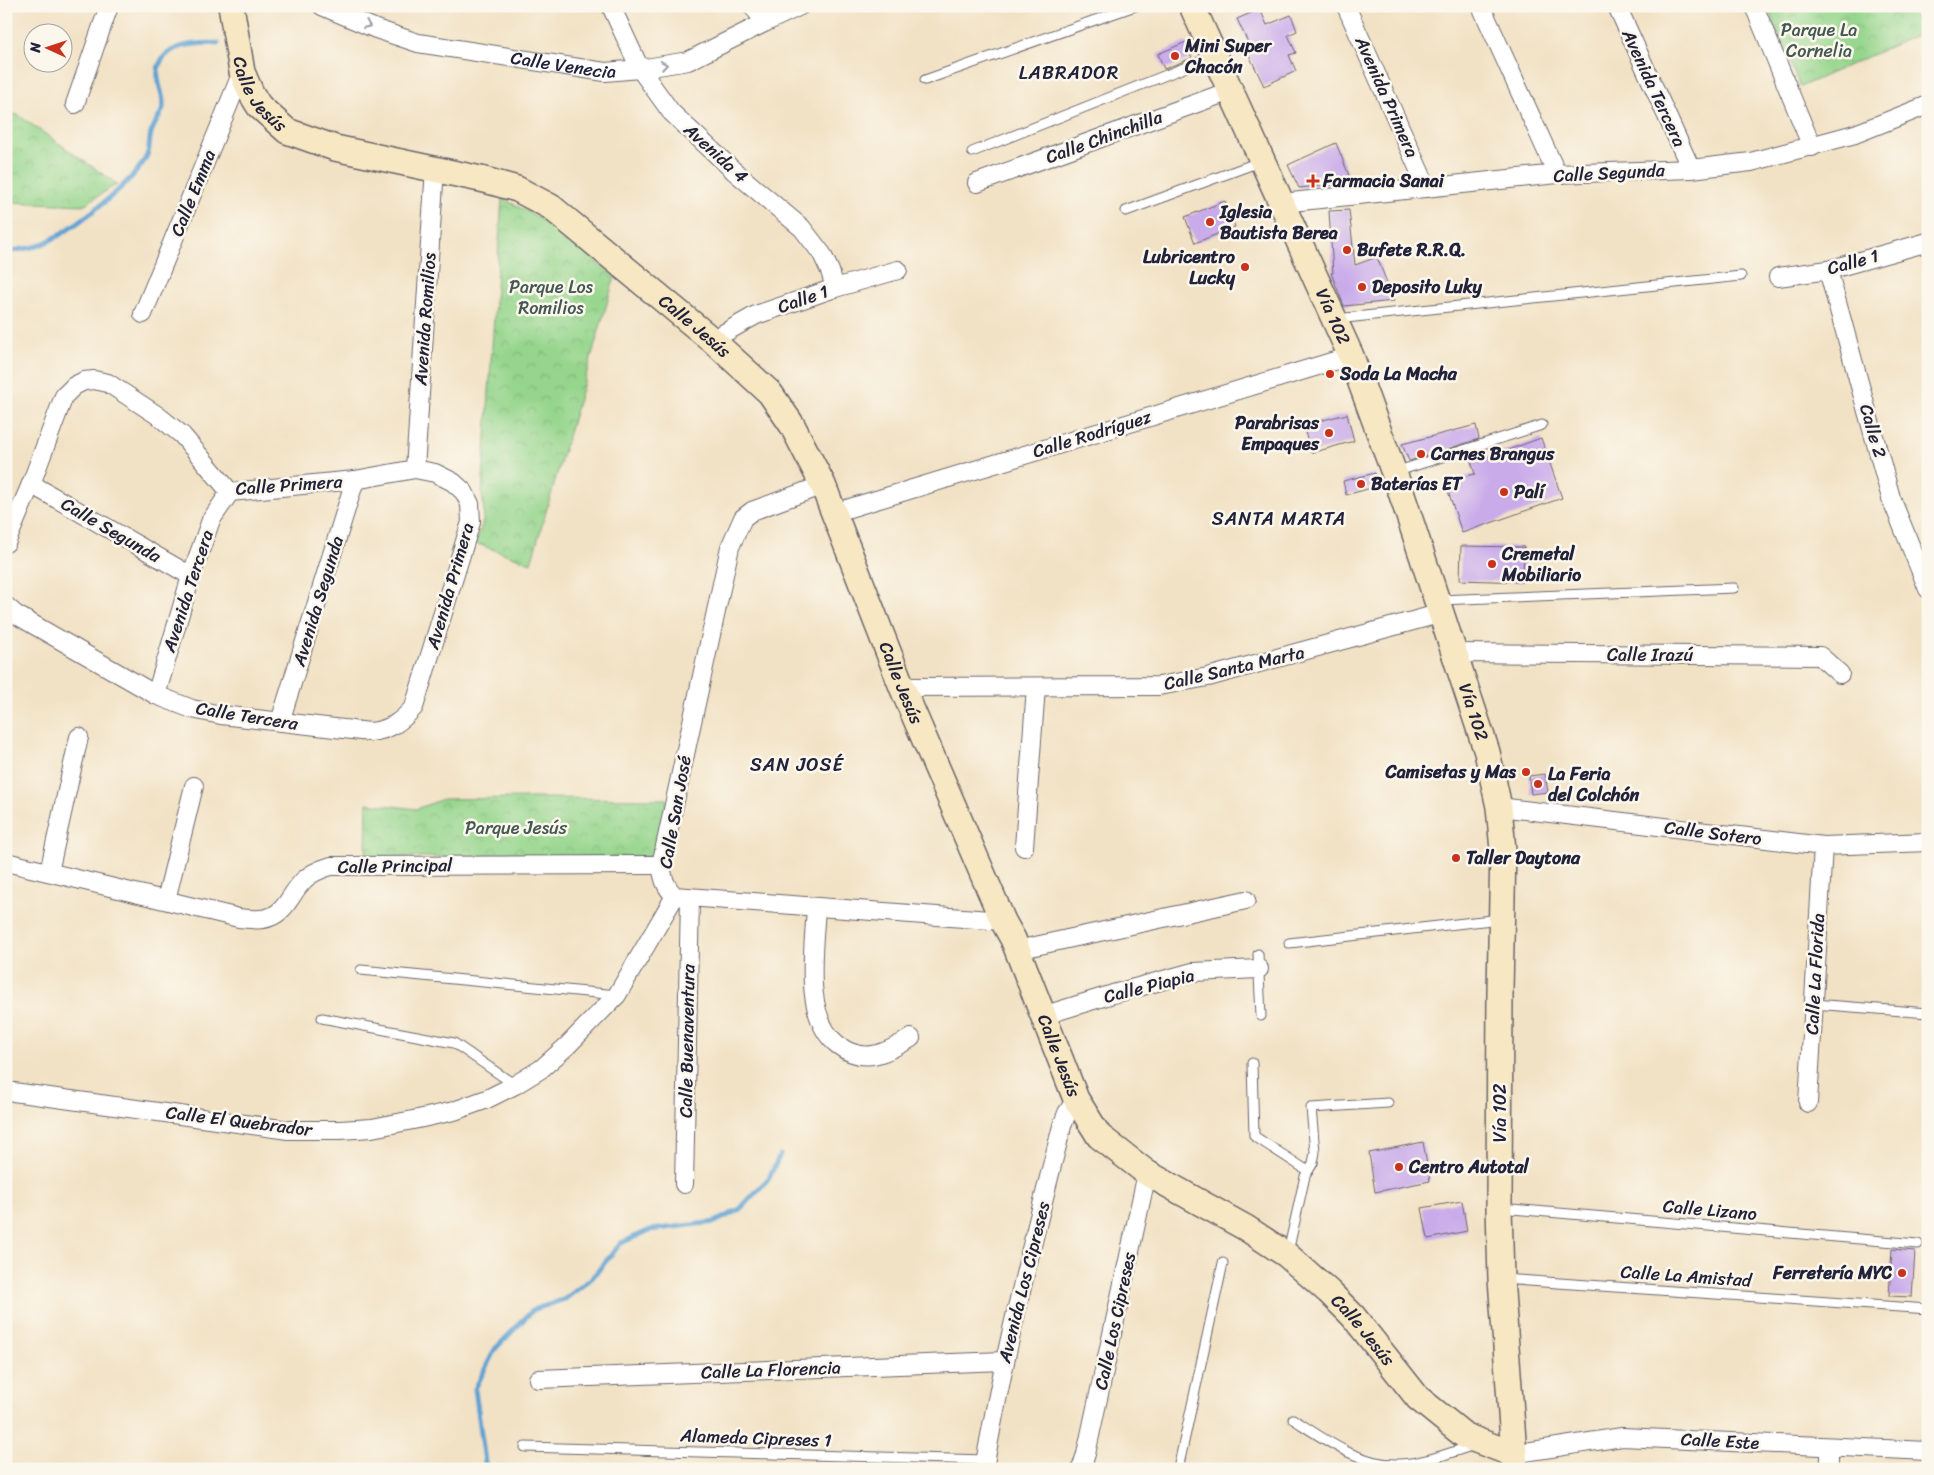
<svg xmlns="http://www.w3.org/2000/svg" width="1934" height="1475" font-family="Sriracha,sans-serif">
  <defs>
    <pattern id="park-crowns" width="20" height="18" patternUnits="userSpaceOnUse" patternTransform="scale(1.25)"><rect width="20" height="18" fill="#95d58c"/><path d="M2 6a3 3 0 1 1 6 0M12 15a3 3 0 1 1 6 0" fill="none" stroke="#80b77a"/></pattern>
  </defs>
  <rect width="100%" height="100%" fill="#fbf7ec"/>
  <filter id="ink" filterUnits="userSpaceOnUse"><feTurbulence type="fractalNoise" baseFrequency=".02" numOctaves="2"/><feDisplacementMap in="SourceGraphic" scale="10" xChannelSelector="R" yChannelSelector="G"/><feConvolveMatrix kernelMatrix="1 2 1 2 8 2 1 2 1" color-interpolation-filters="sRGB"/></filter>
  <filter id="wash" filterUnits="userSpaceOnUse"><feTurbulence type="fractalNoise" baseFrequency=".0096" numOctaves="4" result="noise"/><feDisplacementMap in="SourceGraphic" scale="20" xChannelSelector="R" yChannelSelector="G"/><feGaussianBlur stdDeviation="1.12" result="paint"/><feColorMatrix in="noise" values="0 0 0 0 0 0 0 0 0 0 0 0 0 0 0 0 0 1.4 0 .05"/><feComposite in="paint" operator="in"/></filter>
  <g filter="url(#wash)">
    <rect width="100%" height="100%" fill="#f2e2c5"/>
    <g fill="url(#park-crowns)" stroke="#5c7c64">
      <path d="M1767 6H1905L1928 30 1800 87Z"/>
      <path d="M6 113 18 115 117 184 84 205 6 202Z"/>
      <path d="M502 198 545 221 615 276 531 563 475 543C483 525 486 516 482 496Z"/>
      <path d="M533 798 667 799 654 855 646 857H366L367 803 416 809 443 799Z"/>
    </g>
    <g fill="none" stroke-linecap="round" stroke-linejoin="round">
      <g stroke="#5fa2d3" stroke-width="5">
        <path d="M6 253C17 249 29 249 40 245 67 234 136 182 147 155 150 149 149 140 151 133 154 124 160 117 163 108 166 94 149 74 164 57 177 42 201 44 218 43"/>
        <path d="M486 1469 475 1389 495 1349 533 1310 565 1299 592 1278 621 1243 650 1230 715 1222 740 1209 769 1178 780 1155"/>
      </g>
    </g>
    <g id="blocks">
      <g fill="#c9abea">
        <path d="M1260 9 1267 25 1291 15 1297 31 1288 35 1296 53 1289 55 1296 71 1264 86 1248 53 1252 51 1237 19Z"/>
        <path d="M1186 42 1192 58 1164 69 1158 54Z"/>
        <path d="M1336 143 1352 183 1299 188 1288 165Z"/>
        <path d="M1225 201 1235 227 1195 243 1185 217Z"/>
        <path d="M1349 210 1355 265 1377 257 1394 301 1344 306 1331 273H1333L1329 211Z"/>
        <path d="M1347 414 1354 441 1311 453 1303 425Z"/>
        <path d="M1476 425 1479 439 1409 461 1402 444Z"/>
        <path d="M1541 438 1562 498 1462 533 1446 485 1462 477 1475 474 1469 455 1481 451 1483 459Z"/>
        <path d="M1375 473 1378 486 1346 495 1343 481Z"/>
        <path d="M1461 546 1524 547 1523 582 1460 580Z"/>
        <path d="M1545 774 1548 792 1531 794 1529 776Z"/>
        <path d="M1423 1142 1430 1181 1375 1192 1369 1153Z"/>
        <path d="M1462 1201 1467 1231 1428 1239 1422 1208Z"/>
        <path d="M1892 1249 1915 1251 1912 1297 1889 1296Z"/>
      </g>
    </g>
  </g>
  <g filter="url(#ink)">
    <use href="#blocks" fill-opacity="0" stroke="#6b656b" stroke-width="1"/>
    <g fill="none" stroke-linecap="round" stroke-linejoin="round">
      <defs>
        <g id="lane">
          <path d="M925 80 1135 6"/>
          <path d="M972 152 1214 56"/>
          <path d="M1126 211 1262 161"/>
          <path d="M1336 319 1741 276"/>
          <path d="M1395 472 1542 425"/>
          <path d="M1439 600 1734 588"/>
          <path d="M1289 943 1500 919"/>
          <path d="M1258 954 1261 1016"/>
          <path d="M361 970 617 995"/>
          <path d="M1814 1004 1928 1013"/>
          <path d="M322 1018 454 1043 515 1085"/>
          <path d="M1252 1063 1254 1136 1308 1171"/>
          <path d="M1500 1208 1918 1244"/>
          <path d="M1288 1252 1305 1176 1313 1163 1315 1152 1311 1108 1388 1103"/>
          <path d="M1502 1279 1928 1309"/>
          <path d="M1293 1419C1324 1439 1360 1466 1399 1464 1424 1463 1450 1453 1474 1445"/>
          <path d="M525 1447 986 1460"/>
          <path d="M1178 1469 1223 1263"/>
        </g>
        <g id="street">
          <path id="s1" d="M322 6 376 29 418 43 605 72 640 69 688 61 766 22 800 6"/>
          <path d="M611 6 640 69 671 112 734 171 802 228 822 254 830 271 835 288"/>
          <path d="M752 6 766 22"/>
          <path d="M1346 6 1427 188"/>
          <path d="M1481 6 1557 174"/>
          <path d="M1617 6 1691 169"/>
          <path d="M1754 6 1812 147"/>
          <path d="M75 104 109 6"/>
          <path d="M977 183 1230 91"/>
          <path d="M1282 203 1557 174 1691 169 1751 162 1855 134 1928 105"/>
          <path d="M1828 270 1891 498 1928 589"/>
          <path d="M1778 277 1828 270 1928 242"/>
          <path d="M143 314 242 72"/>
          <path d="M712 340 756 315 835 288 898 270"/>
          <path d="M415 469 435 168"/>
          <path d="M31 484 191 576"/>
          <path d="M823 485 752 511 743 518 730 547 661 865C663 878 665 887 675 896L1003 921"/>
          <path d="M833 513 1351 356"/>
          <path d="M6 543 31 484 64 396 74 386 84 381 94 380 108 383 157 415 182 435 230 492 355 480 415 469 435 473 453 482 464 492 470 504 471 522 414 707C401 722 390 730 370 732L221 715 192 709 156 695 15 614 6 606"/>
          <path d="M1455 653 1820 656 1840 674"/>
          <path d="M902 687 1159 686 1208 677 1442 613"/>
          <path d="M156 695 191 576 211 520 230 492"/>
          <path d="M280 722 355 480"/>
          <path d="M1499 807 1823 846 1928 842"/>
          <path d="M1024 847 1036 687"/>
          <path d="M6 862 239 918C249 919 261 921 270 917 286 912 292 891 304 880 311 873 321 869 331 866L661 865"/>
          <path d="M49 872 79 737"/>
          <path d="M166 900 194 786"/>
          <path d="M816 907C814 948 802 1017 838 1045 864 1065 886 1053 911 1038"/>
          <path d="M1017 950 1246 900"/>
          <path d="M1042 1016 1113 994 1193 972 1259 969"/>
          <path d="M6 1091 288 1130H340L372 1128 418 1119 454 1111 487 1099 515 1085 541 1069 567 1046 617 995 675 896"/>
          <path d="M1808 1103 1823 846"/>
          <path d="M684 1184 690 898"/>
          <path d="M538 1379 1004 1361"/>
          <path d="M1829 1447V1469"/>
          <path d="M1513 1454 1622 1437 1928 1451"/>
          <path d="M984 1469C1004 1353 1033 1240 1062 1126L1067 1113 1076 1099"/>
          <path d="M1081 1469 1086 1454 1147 1173"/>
        </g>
        <g id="secondary">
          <path id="s2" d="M231 6 242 72 251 93 259 106 287 131 335 148 485 180 517 189 551 207 712 340 770 393 792 425 823 485 902 687 1003 921 1013 939 1076 1099 1099 1136 1147 1173 1246 1228 1287 1255 1329 1292 1353 1316 1418 1398 1465 1436 1513 1454"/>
          <path id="s3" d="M1192 6 1351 356 1400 489 1487 752 1499 807 1503 850 1500 990 1499 1208 1501 1279 1515 1467"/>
        </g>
      </defs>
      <use href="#lane" stroke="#6b656b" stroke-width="11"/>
      <use href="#street" stroke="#6b656b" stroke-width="20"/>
      <use href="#secondary" stroke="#6b656b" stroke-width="28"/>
      <use href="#lane" stroke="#fff" stroke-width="9"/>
      <use href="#street" stroke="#fff" stroke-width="18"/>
      <use href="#secondary" stroke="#f7e8c3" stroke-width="25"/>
    </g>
    <defs><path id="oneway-chevron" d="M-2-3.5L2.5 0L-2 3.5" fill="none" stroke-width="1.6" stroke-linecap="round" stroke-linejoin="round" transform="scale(1.25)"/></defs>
    <g stroke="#9c9ca7">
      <use href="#oneway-chevron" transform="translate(367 25) rotate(23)"/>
      <use href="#oneway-chevron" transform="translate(664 65) rotate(-9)"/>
    </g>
  </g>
  <g fill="#c8321e" stroke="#fbf7ec" stroke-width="2">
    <circle cx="1175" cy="56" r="5"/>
    <path d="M1310.5 173.5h5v5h5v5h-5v5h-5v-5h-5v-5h5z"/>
    <circle cx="1210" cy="222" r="5"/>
    <circle cx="1347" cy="250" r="5"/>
    <circle cx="1245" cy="267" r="5"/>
    <circle cx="1362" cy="287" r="5"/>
    <circle cx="1330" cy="374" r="5"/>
    <circle cx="1329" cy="433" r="5"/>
    <circle cx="1421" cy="454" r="5"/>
    <circle cx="1361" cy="484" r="5"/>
    <circle cx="1504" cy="492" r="5"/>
    <circle cx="1492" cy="564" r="5"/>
    <circle cx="1526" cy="772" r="5"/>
    <circle cx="1538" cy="784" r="5"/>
    <circle cx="1456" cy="858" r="5"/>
    <circle cx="1399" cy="1167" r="5"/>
    <circle cx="1902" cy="1273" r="5"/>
  </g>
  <g text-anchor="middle" stroke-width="5" stroke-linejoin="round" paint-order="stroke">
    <g font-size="18" fill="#445853" stroke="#fbf7ec">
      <text x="1819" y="36">Parque La<tspan x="1819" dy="21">Cornelia</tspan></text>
      <text x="551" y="293">Parque Los<tspan x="551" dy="21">Romilios</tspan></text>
      <text x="516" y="834">Parque Jesús</text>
    </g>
    <g font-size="18" font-weight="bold" fill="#22223b" stroke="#fbf7ec" text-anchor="start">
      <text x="1185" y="52">Mini Super<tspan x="1185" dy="21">Chacón</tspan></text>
      <text x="1323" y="187">Farmacia Sanai</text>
      <text x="1220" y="218">Iglesia<tspan x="1220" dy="21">Bautista Berea</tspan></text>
      <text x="1357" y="256">Bufete R.R.Q.</text>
      <text x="1235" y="263" text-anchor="end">Lubricentro<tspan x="1235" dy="21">Lucky</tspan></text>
      <text x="1372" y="293">Deposito Luky</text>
      <text x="1340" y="380">Soda La Macha</text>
      <text x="1319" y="429" text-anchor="end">Parabrisas<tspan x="1319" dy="21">Empaques</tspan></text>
      <text x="1431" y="460">Carnes Brangus</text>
      <text x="1371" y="490">Baterías ET</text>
      <text x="1514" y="498">Palí</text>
      <text x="1502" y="560">Cremetal<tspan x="1502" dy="21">Mobiliario</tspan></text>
      <text x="1516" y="778" text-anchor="end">Camisetas y Mas</text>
      <text x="1548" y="780">La Feria<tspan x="1548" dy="21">del Colchón</tspan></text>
      <text x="1466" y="864">Taller Daytona</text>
      <text x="1409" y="1173">Centro Autotal</text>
      <text x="1892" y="1279" text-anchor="end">Ferretería MYC</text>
    </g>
    <g font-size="18" fill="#22223b" stroke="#fbf7ec">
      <text dy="6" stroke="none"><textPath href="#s1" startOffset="250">Calle Venecia</textPath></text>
      <text transform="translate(1654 88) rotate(65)" y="6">Avenida Tercera</text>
      <text dy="6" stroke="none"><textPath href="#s2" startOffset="95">Calle Jesús</textPath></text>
      <text transform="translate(1387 97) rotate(66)" y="6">Avenida Primera</text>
      <text transform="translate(1104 137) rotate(-20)" y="6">Calle Chinchilla</text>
      <text transform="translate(716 153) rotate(42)" y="6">Avenida 4</text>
      <text transform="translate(1609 173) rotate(-3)" y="6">Calle Segunda</text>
      <text transform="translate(193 193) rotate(-68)" y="6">Calle Emma</text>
      <text transform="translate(1853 262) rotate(-15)" y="6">Calle 1</text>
      <text transform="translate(803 299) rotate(-19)" y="6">Calle 1</text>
      <text dy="6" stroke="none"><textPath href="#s3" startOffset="341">Vía 102</textPath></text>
      <text transform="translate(425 319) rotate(-86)" y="6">Avenida Romilios</text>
      <text dy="6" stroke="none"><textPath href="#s2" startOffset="605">Calle Jesús</textPath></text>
      <text transform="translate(1873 431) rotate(74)" y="6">Calle 2</text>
      <text transform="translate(1092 434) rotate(-17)" y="6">Calle Rodríguez</text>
      <text transform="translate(289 485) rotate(-4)" y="6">Calle Primera</text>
      <text transform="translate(111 530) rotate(30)" y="6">Calle Segunda</text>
      <text transform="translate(450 586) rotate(-74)" y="6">Avenida Primera</text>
      <text transform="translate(188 591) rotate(-72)" y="6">Avenida Tercera</text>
      <text transform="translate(318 601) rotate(-73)" y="6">Avenida Segunda</text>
      <text x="1650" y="661">Calle Irazú</text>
      <text transform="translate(1234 668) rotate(-13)" y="6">Calle Santa Marta</text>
      <text dy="6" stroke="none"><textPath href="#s2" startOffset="1025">Calle Jesús</textPath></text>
      <text dy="6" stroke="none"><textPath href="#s3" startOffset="761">Vía 102</textPath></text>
      <text transform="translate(247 716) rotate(9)" y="6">Calle Tercera</text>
      <text transform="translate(675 812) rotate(-80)" y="6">Calle San José</text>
      <text transform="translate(1713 833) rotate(7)" y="6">Calle Sotero</text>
      <text transform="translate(395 866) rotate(-1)" y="6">Calle Principal</text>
      <text transform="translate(1815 974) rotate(-87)" y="6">Calle La Florida</text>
      <text transform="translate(1149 986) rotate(-14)" y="6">Calle Piapia</text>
      <text transform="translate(687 1041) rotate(-89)" y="6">Calle Buenaventura</text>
      <text dy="6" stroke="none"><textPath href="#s2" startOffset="1430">Calle Jesús</textPath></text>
      <text transform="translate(1500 1113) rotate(-90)" y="6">Vía 102</text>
      <text transform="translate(239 1121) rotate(7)" y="6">Calle El Quebrador</text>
      <text transform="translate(1710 1210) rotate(5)" y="6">Calle Lizano</text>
      <text transform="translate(1686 1276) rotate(4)" y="6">Calle La Amistad</text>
      <text transform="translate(1024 1282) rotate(-76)" y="6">Avenida Los Cipreses</text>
      <text transform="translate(1115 1321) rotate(-78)" y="6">Calle Los Cipreses</text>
      <text dy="6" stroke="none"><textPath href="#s2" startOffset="1850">Calle Jesús</textPath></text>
      <text transform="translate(771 1370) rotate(-2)" y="6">Calle La Florencia</text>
      <text transform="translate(756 1438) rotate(2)" y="6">Alameda Cipreses 1</text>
      <text transform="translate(1720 1441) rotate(3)" y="6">Calle Este</text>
    </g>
    <g font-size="19" letter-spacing="1" fill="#22223b" stroke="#fbf7ec">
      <text x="1069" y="79">LABRADOR</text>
      <text x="1279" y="525">SANTA MARTA</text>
      <text x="797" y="771">SAN JOSÉ</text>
    </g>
  </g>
  <rect width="1934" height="1475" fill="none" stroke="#fbf7ec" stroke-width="25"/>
  <g transform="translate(48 48) rotate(273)"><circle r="24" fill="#fbf7ec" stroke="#a4a2a5"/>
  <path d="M0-4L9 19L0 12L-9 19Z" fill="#c8321e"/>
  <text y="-8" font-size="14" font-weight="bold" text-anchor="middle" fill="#22223b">N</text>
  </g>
</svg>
